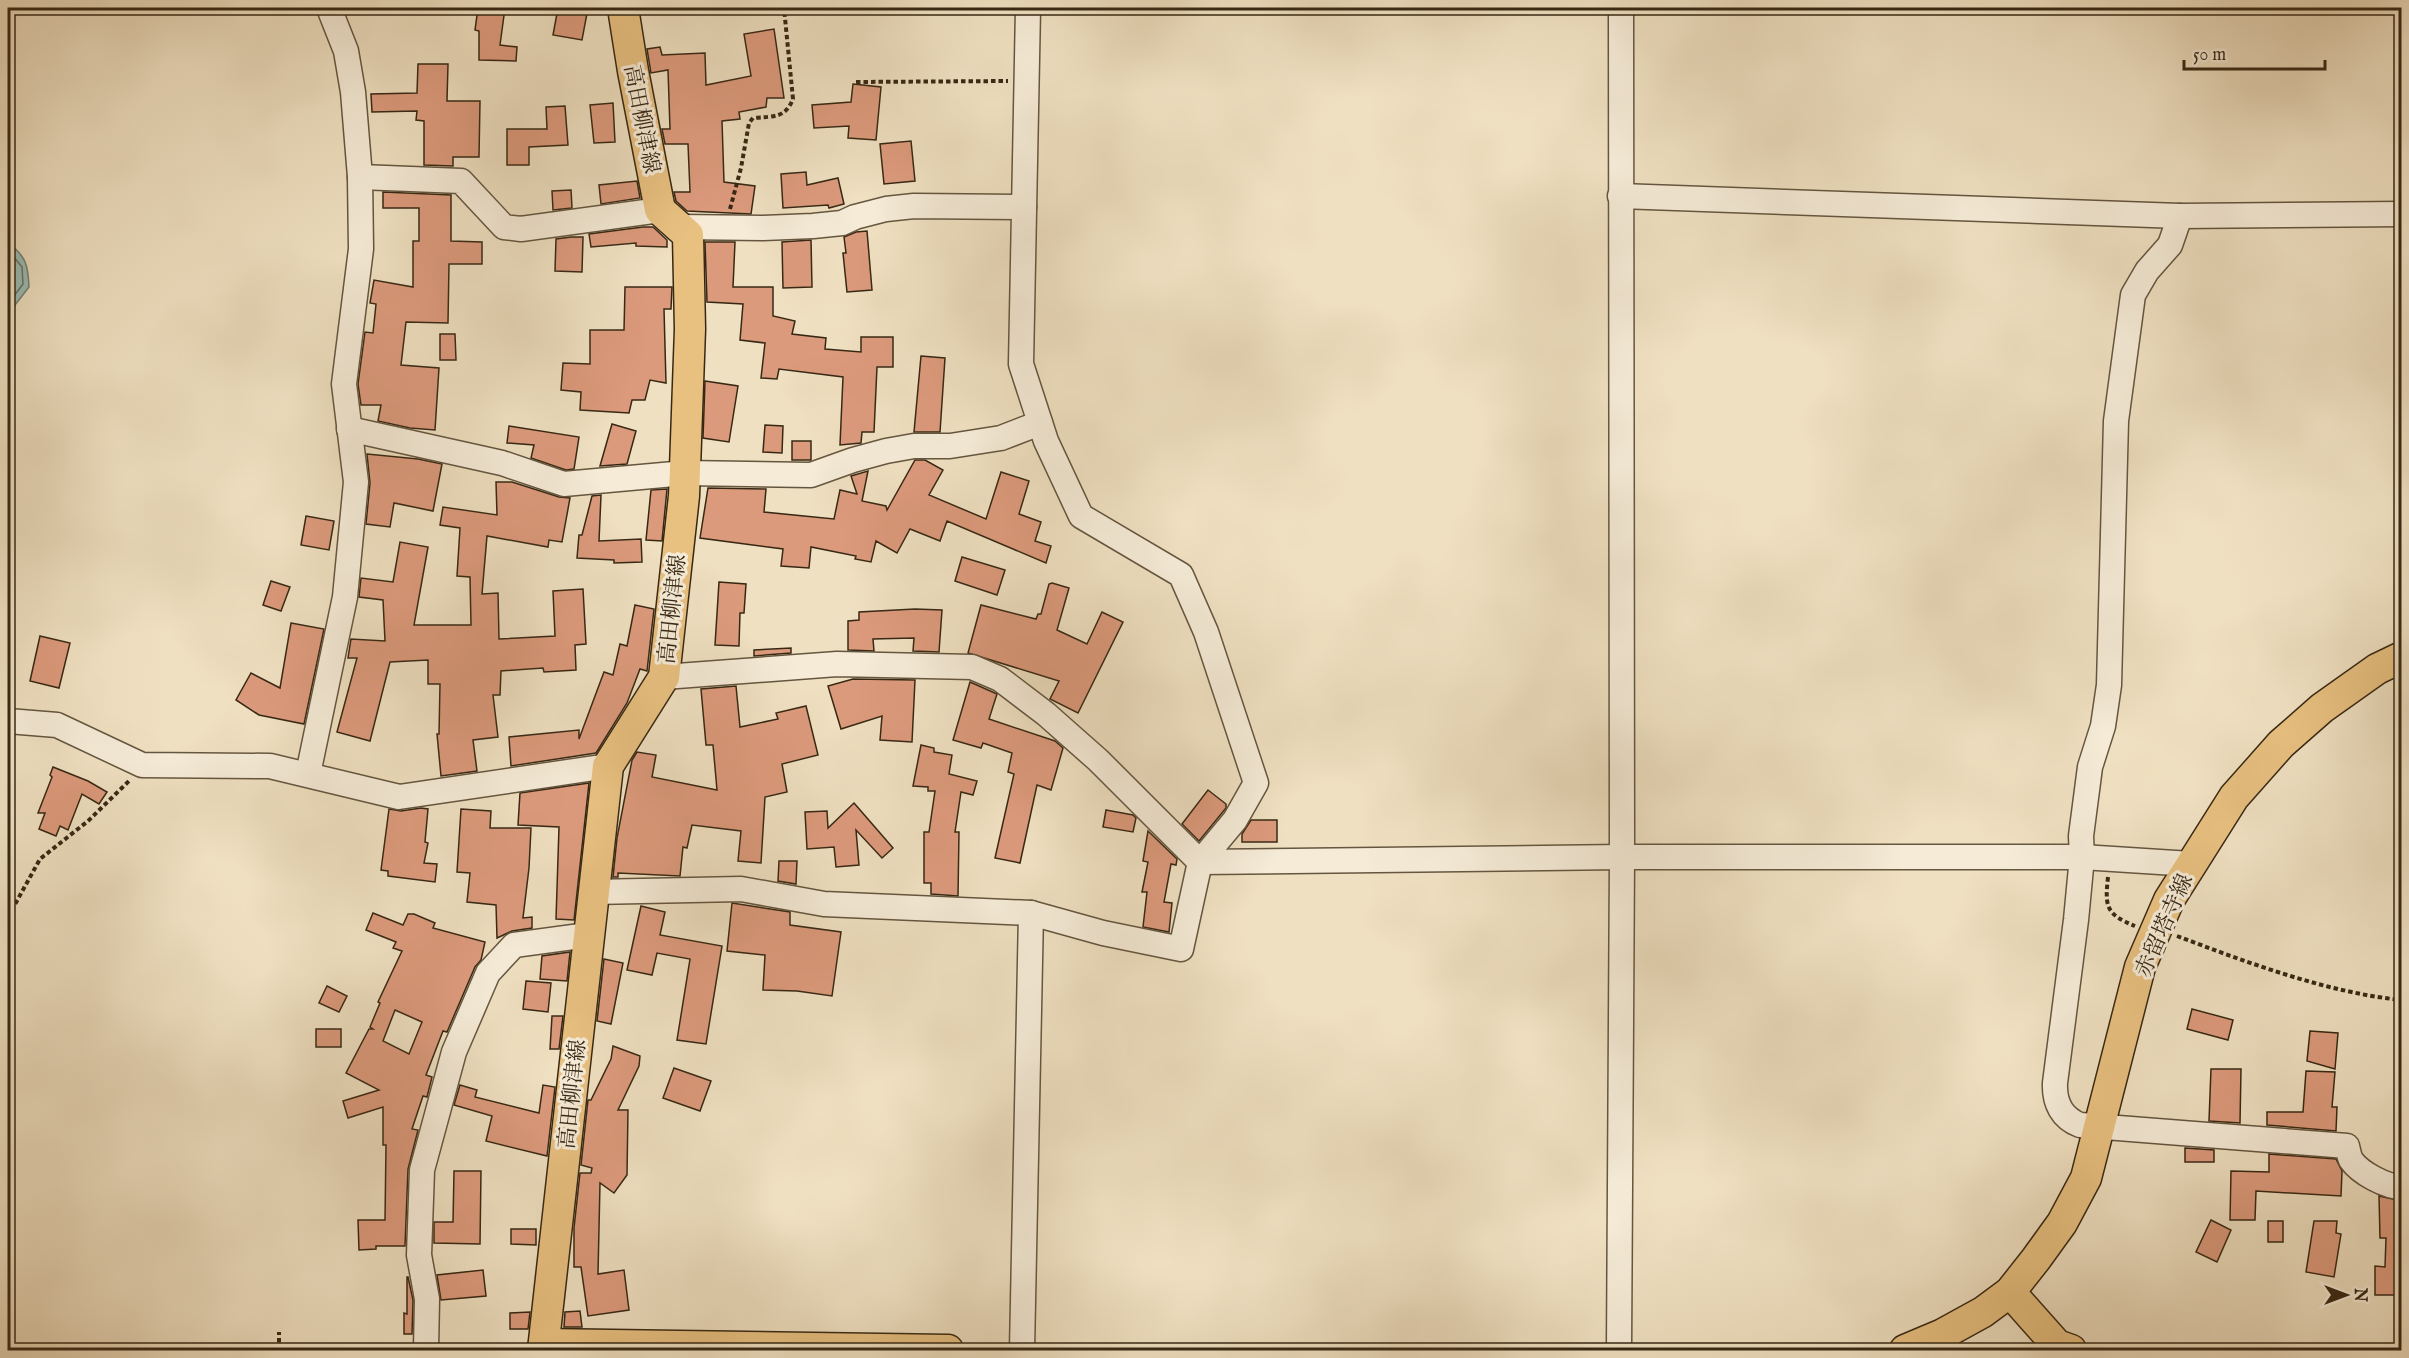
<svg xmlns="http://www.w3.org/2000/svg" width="2409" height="1358" font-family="'IM FELL English','Noto Serif JP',serif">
  <rect width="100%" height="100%" fill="#efe0c1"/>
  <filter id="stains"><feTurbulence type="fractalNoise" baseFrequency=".00333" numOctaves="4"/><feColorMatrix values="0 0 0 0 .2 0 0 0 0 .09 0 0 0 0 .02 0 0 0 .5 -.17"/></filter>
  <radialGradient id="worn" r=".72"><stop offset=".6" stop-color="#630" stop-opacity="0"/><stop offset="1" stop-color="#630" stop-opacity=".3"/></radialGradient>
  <path fill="#9abdb6" stroke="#728175" stroke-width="1.5" d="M8 242C26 257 28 264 29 287L8 314Z"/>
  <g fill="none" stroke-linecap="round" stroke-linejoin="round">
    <path stroke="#687265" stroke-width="1.5" d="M8 250 22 267 23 284 8 304"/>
  </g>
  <g fill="#dc9a7c" stroke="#372814" stroke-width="1.5" fill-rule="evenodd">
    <path d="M478 8H505L500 45 517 47 516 61 479 60V31L475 30Z"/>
    <path d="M558 8H588L582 40 553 35Z"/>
    <path d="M774 29 784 98H767L766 107 739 112 740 119 722 121 724 182 755 186 751 214 687 211 676 201 674 192H690L688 144H665L662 129H670L668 70 651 73 647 49 660 47 662 55 705 53 706 85 751 76 744 34Z"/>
    <path d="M418 64H448L447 101H480L479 157H453V166L424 165V121L416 120 417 111 372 112 371 94 417 93Z"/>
    <path d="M853 84 881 87 876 140 848 138 849 126 814 128 812 105 851 102Z"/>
    <path d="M613 103 615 142 594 143 590 105Z"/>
    <path d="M565 106 568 145 529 147V165H507V129H547L546 107Z"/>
    <path d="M911 141 915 181 884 184 880 144Z"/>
    <path d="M806 172 807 185 838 178 844 204 829 208 828 205 783 208 781 174Z"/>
    <path d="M637 181 640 198 601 204 599 185Z"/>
    <path d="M571 190 572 208 553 210 552 191Z"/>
    <path d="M383 192 451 195V241L482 242V264H449L448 323 406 322 401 365 439 368 435 430 410 428 378 421 381 405H361L358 384 365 332 373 333 376 304 370 303 374 280 413 287V241H419V208H383Z"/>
    <path d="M643 227H653L667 240V247L636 246V243L591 247 589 234Z"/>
    <path d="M867 231 872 290 847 292 843 253H846L844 237 856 232Z"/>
    <path d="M571 237H583L582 272 555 271 556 239Z"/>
    <path d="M811 240 812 287 783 288 782 242Z"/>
    <path d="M705 242H735L733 287H773V316L795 321 792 334 826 338 825 349 861 352V337H893V367H877L874 432H862L861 443 840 445 843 377 779 369 777 379 761 378 765 343 740 340 743 304 707 302Z"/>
    <path d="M625 287H672L671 309H664L666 383 650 380 645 400H632L629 413 580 410 581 392 561 390 563 363 590 364V330H624Z"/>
    <path d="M440 334H455L456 360H440Z"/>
    <path d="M921 356 945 358 940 432H914Z"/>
    <path d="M705 381 738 386 729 442 703 438Z"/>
    <path d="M612 424 636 431 627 464 600 466Z"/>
    <path d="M765 425 783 426 782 453 763 452Z"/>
    <path d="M509 426 579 437 574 469 566 470 531 458 534 445 507 443Z"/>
    <rect x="792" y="441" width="19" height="19"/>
    <path d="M367 454 418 459 442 464 433 511 394 503 390 527 366 524 370 483Z"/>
    <path d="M915 460H925L943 470 929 495 986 519 1001 472 1029 481 1019 514 1041 522 1035 541 1051 546 1046 563 947 521 940 541 910 529 897 553 876 541 871 562 855 559 856 556 811 547 809 568 781 566 783 549 700 538 708 488 766 489 764 512 834 519 840 490 857 494 851 476 868 471 862 501 886 506 887 510Z"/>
    <path d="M496 482H512L559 497 570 498 562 542 549 540 548 547 487 536 482 594 498 593 499 639 555 636 553 591 583 589 586 644 575 645 576 670 544 672 543 668 501 671 500 695H493L498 737 473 740 477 771 441 776 437 734H439L440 684H428V660L390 662 370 741 337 732 357 658H348L351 639 385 641 383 600 359 597 361 578 393 582 400 542 428 547 414 625H471L470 577 457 576 460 528 440 525 443 507 497 515Z"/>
    <path d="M667 489 662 541 646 540 651 490Z"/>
    <path d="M601 495 599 541 641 539 642 562 614 563V560L577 558 579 535H582L592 496Z"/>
    <path d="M306 516 334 521 329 550 301 545Z"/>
    <path d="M962 557 1005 570 997 595 955 581Z"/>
    <path d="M271 581 290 587 281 611 263 605Z"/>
    <path d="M719 582 746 584 744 613H740L739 646 715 645Z"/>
    <path d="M1052 583 1069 588 1057 630 1087 644 1102 612 1123 622 1078 713 1050 699 1059 681 968 653 981 605 1036 619 1038 614H1041L1049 584Z"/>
    <path d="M635 605 654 609 647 671 640 669 627 703 596 753 511 766 509 737 579 730V739L604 672 613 675 620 644 627 646Z"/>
    <path d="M915 609 942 610 939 652 913 651 914 638 873 639 874 651 848 650V621L859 620V612Z"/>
    <path d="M291 623 324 629 304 724 259 715 236 700 251 673 280 688Z"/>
    <path d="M40 636 70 643 59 688 30 681Z"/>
    <path d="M791 648V653L754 656V650Z"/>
    <path d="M853 679 915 680 912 742 880 740 882 716 841 729 828 686Z"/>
    <path d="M970 682 997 694 989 719 1055 741 1063 748 1051 790 1037 785 1020 863 995 858 1014 774 1008 772 1012 753 983 743 981 748 953 740Z"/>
    <path d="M736 686 740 727 778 719 776 713 806 706 818 755 782 764 787 792 765 797 761 863 738 861 741 831 692 825 687 848 683 847 680 876 618 873V877H613L617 838 632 760 637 752 656 755 652 777 717 790 713 745H706L701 689Z"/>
    <path d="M921 745 934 748V752L952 755 949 774 977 781 973 795 961 792 955 832H959L958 896 931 894V883H924V832H929L935 791H928V787L913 786Z"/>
    <path d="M53 767 88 781 107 792 99 804 82 794 68 830 60 826 56 836 39 829 45 813H38L52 777 50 775Z"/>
    <path d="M589 783 574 920 556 919 559 827 518 825 520 793Z"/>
    <path d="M1208 790 1226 804V808L1199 841 1182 824Z"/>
    <path d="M854 803 893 848 882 858 856 830 859 865 836 867 834 847 807 849 805 812 827 811 828 828Z"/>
    <path d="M421 808 428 809 425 842 428 843 424 863 437 864 435 882 388 876V871L381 870 389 809 401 811Z"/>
    <path d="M461 809 491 811 490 828H531L529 868 523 918 532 917V928L512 931 497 938 496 905 467 902 470 873 457 872Z"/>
    <path d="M1106 810 1133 815 1136 818 1133 832 1103 827Z"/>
    <path d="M1251 820H1277V842H1242V834Z"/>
    <path d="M1148 831 1177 859 1176 865 1171 864 1164 902 1172 903 1169 932 1143 927 1147 892H1142L1148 862 1143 861Z"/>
    <path d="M779 861H797L796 884 778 881Z"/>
    <path d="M732 903 790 912V925L841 932 832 996 797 991 763 990 765 955 727 951Z"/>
    <path d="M641 906 665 912 660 935 722 946 706 1044 677 1040 690 959 657 953 652 975 627 970Z"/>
    <path d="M373 913 403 925 408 914H414L435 923 433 928 485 942 481 960 475 967 447 1032 443 1031 426 1075 432 1077 427 1097 423 1096 412 1129 418 1130 408 1169 405 1246H376V1249L359 1250 358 1220H385L386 1145H383V1107L348 1118 343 1101 379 1090 346 1073 369 1029H373L370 1027 380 1003 378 1002 402 951 393 948 396 942 366 930ZM395 1010 422 1022 409 1054 383 1041Z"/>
    <path d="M570 952 567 981 540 979 542 956Z"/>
    <path d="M604 959 623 963 611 1024 597 1021Z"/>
    <path d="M526 981 551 983 548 1012 523 1009Z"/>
    <path d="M327 986 347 996 339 1012 319 1003Z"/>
    <path d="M2192 1009 2233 1020 2228 1040 2187 1029Z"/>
    <path d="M552 1016H563L559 1049H550Z"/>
    <rect x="316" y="1029" width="25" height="18"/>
    <path d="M2310 1031 2338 1033 2335 1069 2307 1061Z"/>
    <path d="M613 1046 640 1056 639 1066 618 1110H628L627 1175 614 1193 600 1183 598 1274 624 1270 629 1310 588 1316 581 1267H574V1228L580 1173H591L592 1168 581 1165 588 1100H591L611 1059Z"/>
    <path d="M674 1068 711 1081 700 1111 663 1098Z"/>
    <path d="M2211 1069H2241L2240 1123 2209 1121Z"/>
    <path d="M2306 1071 2335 1072 2332 1107H2337L2336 1131 2267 1125V1112H2303Z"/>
    <path d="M460 1085 477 1090 475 1097 539 1113 543 1085 555 1087 547 1156 486 1141 492 1116 454 1105Z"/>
    <path d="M2185 1148 2214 1150V1162H2185Z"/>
    <path d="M2269 1154 2336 1159 2342 1171 2341 1196 2256 1191 2255 1220H2230L2231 1171 2269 1172Z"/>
    <path d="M454 1171H481L480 1244 434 1243V1222H453Z"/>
    <path d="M2379 1196 2402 1201V1295H2375V1266L2385 1267 2386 1238H2380Z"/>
    <path d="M2211 1220 2231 1230 2217 1262 2196 1252Z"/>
    <rect x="2268" y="1221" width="15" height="21"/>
    <path d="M2314 1221H2337L2336 1233 2341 1234 2334 1277 2306 1272Z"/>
    <path d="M511 1229H536V1245L511 1244Z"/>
    <path d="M483 1270 486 1296 441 1300 437 1275Z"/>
    <path d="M407 1277H408L413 1300 412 1334H404V1313L407 1314Z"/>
    <path d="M580 1311 582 1327H564L565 1312Z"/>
    <path d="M530 1312 528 1329H510V1313Z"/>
  </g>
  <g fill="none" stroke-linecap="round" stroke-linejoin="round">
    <defs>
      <g id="minor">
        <path d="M360 177 461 181 504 227 521 229 660 210"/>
        <path d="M1620 196 2180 216 2402 214"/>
        <path d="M2180 216 2170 245 2147 271 2133 295 2116 421 2109 685 2103 726 2090 767 2081 836 2082 857 2076 920 2055 1083C2054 1103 2062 1118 2080 1125L2347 1146C2348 1150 2349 1156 2351 1160 2360 1173 2386 1187 2402 1187"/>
        <path d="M679 227 763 228 813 226 842 223 855 217 886 209 914 206 1024 207"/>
        <path d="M349 429 502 463 564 484 685 473 811 475 853 460 886 451 914 446H950L1001 438 1040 423"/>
        <path d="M664 677 837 664 972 667 1000 679 1046 714 1098 760 1200 862 1622 857H2082L2191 864"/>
        <path d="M8 721 57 725 142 765 270 766 399 797 608 766"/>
        <path d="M308 774 345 597 356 482 344 384 361 249 360 177 353 92 346 51 329 8"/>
        <path d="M592 892 741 889 824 904 1031 913 1103 933 1181 949 1200 862 1235 820 1256 783 1206 632 1181 575 1081 516 1046 441 1021 364 1028 8"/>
        <path d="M426 1350 427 1299 419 1255 422 1170 454 1052 488 973 514 945 588 935"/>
        <path d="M1022 1350 1031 913"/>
        <path d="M1619 1350 1622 857 1621 8"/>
      </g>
      <g id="major">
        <path d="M2010 1292 2057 1345 2071 1350"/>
        <path d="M544 1344 948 1350"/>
        <path d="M543 1350 608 766 664 677 684 496 690 329 688 235 660 210 633 71 623 8"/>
        <path d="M1905 1350 1943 1334 1983 1312 2010 1292 2036 1259 2062 1223 2086 1178 2140 967 2169 900 2234 797 2281 744 2322 708 2377 669 2402 657"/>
      </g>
    </defs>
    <use href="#minor" stroke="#65563f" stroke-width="27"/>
    <use href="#major" stroke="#372814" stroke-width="33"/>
    <g stroke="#372814" stroke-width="4" stroke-dasharray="4.5 3" stroke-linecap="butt">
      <path d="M2195 12 2355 8"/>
      <path d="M856 82 1008 81"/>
      <path d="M730 209 741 168 749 123 753 118C773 116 785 119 793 99L784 8"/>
      <path d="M2108 877C2105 906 2105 914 2135 926"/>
      <path d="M8 917 40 859 88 821 130 780"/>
      <path d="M2177 936C2246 962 2328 993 2402 1000"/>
      <path d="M279 1350V1332"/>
    </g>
    <use href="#minor" stroke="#f5ebd7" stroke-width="24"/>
    <use href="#major" stroke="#e8c080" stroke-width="30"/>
  </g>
  <g text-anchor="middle" stroke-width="6" stroke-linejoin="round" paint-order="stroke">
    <g font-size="22" fill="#372814" stroke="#f5ebd7">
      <text transform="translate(643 119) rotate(79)" y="8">高田柳津線</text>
      <text transform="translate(671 609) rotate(-84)" y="8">高田柳津線</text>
      <text transform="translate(2163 925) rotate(-66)" y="8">赤留塔寺線</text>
      <text transform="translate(571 1094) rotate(-84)" y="8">高田柳津線</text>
    </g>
  </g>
  <rect width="2409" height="1358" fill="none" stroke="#efe0c1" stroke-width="30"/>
  <rect x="9" y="9" width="2391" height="1340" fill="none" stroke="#372814" stroke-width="3"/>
  <rect x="15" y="15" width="2379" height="1328" fill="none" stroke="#372814" stroke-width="1.5"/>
  <g transform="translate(2346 1295) rotate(90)" stroke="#f5ebd7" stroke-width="4.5" paint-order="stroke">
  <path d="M0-4.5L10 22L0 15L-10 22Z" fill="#372814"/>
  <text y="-9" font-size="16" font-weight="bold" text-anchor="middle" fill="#372814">N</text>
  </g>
  <path d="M2184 60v9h141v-9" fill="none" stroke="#372814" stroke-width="3"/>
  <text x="2193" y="60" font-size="18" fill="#372814" stroke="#f5ebd7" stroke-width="4.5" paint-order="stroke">50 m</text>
  <rect width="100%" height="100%" filter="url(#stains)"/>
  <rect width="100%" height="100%" fill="url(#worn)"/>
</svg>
